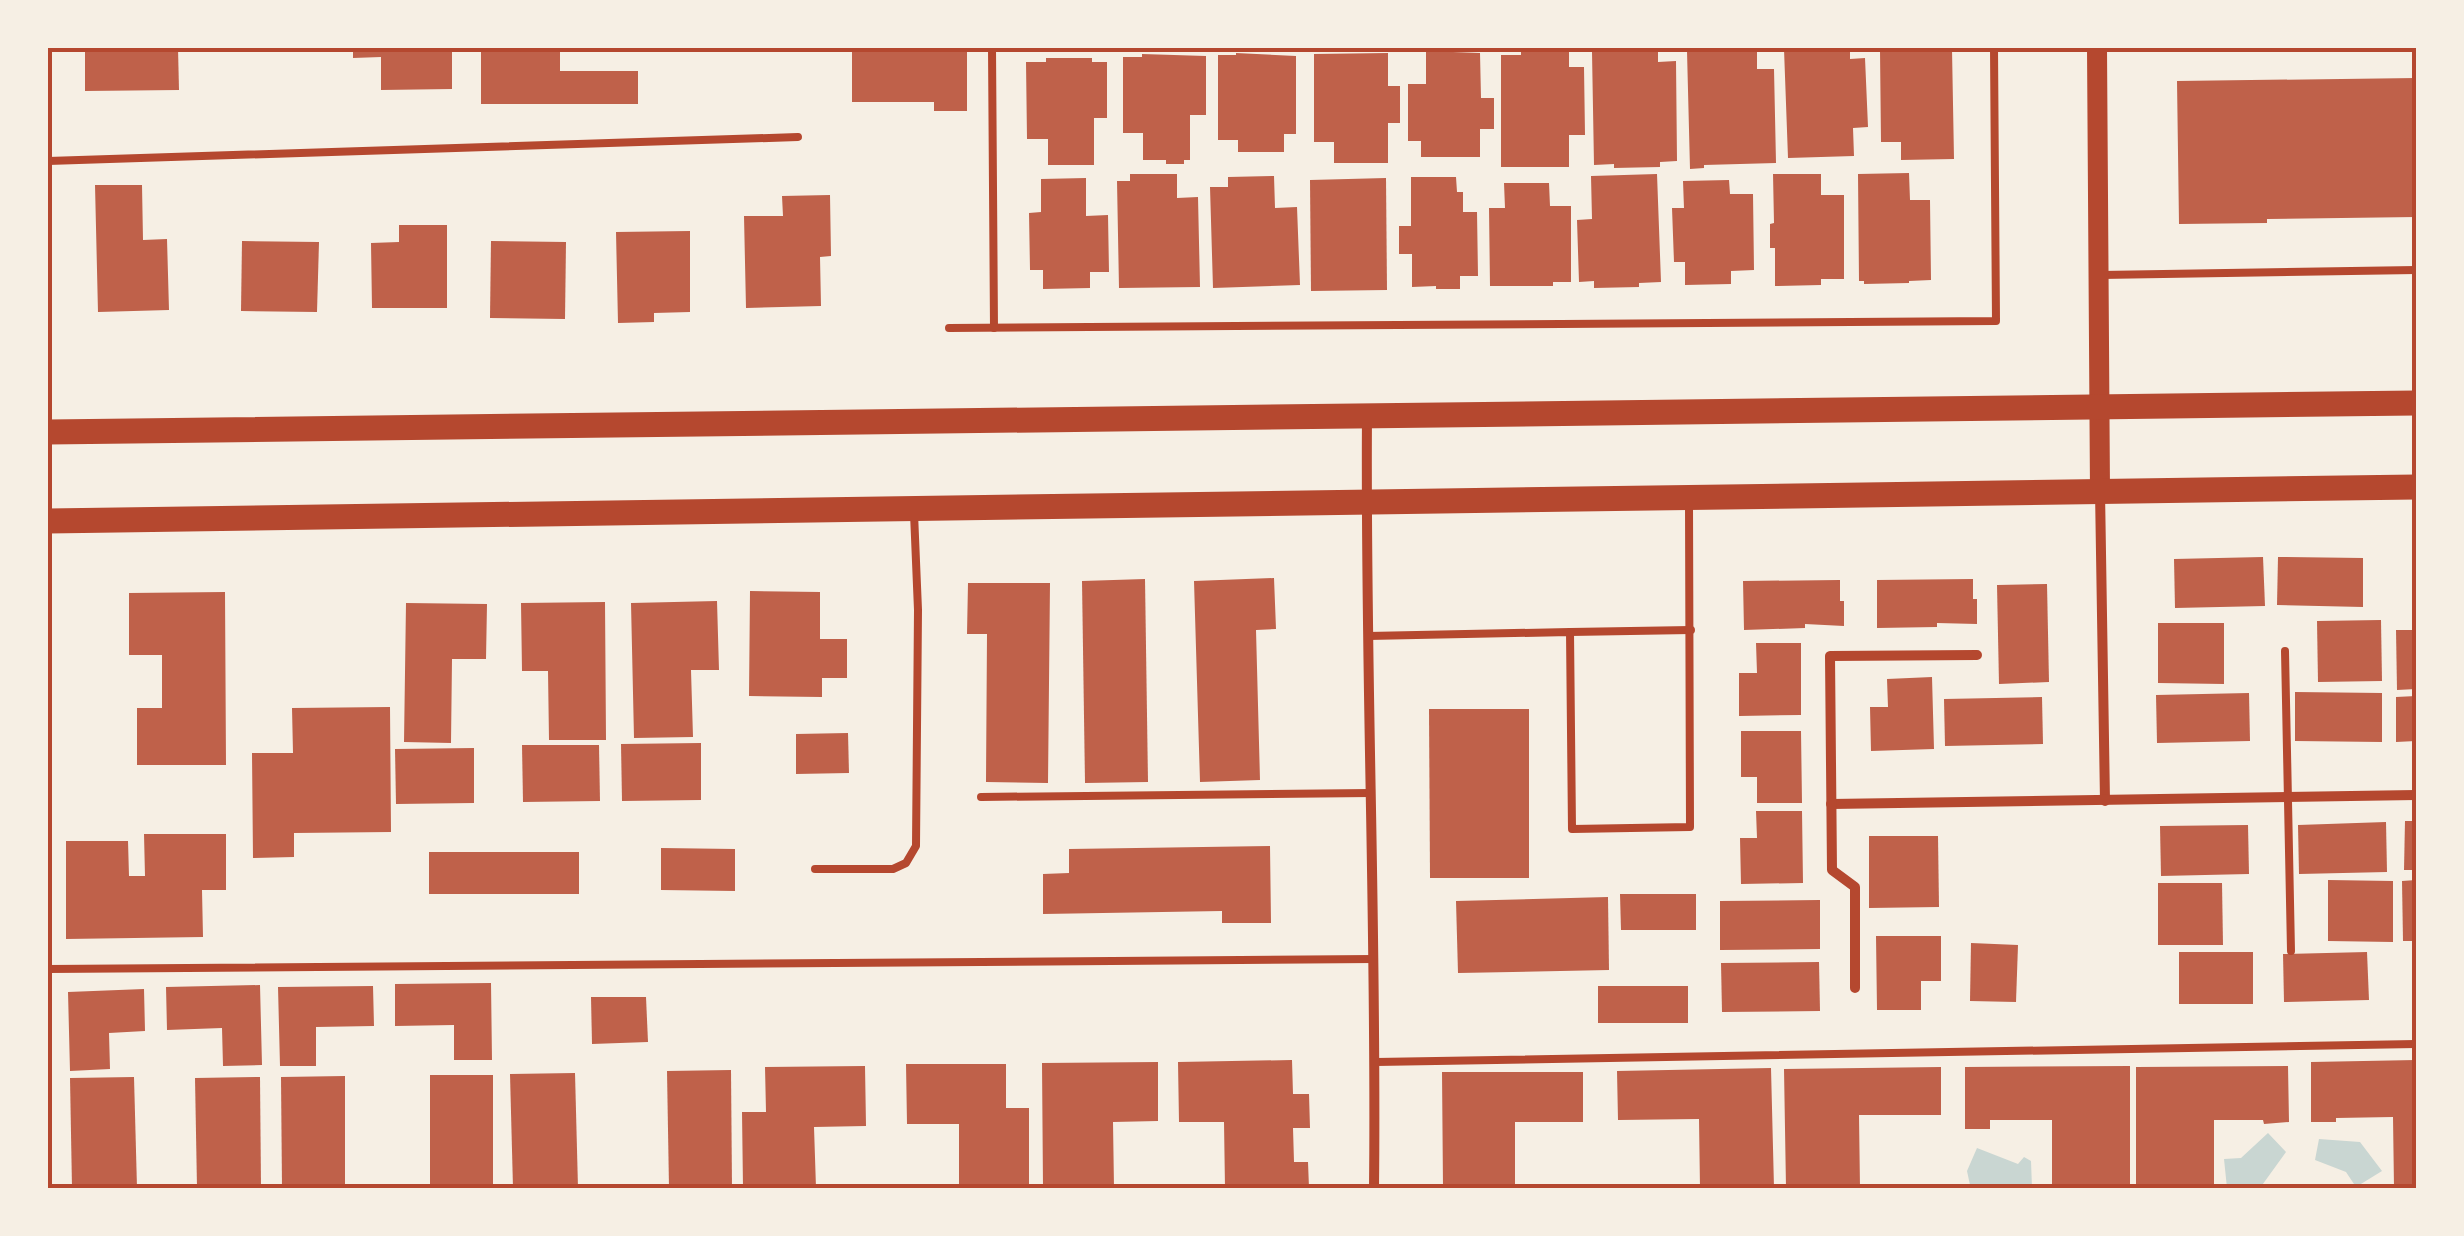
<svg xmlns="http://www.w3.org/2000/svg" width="2464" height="1236" font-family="Rubik,sans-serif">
  <rect width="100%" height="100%" fill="#f6efe4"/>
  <g fill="#c9d6d2">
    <path d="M2268 1133 2286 1152 2260 1188H2227L2224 1159 2241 1158Z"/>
    <path d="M2319 1139 2360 1142 2382 1171 2356 1187 2346 1172 2315 1160Z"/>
    <path d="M1977 1148 2018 1164 2024 1157 2031 1161 2032 1188 1970 1185 1967 1171Z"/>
  </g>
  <g fill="#bf614a">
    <path d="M85 48H178L179 90 85 91Z"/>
    <path d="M353 48H452V89L381 90V57L353 58Z"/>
    <path d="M481 48H560V71H638V104H481Z"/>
    <path d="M891 48H967V111H934V102H852V49Z"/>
    <path d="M1612 48H1658V62L1676 61 1677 161 1660 162V167L1614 168V164L1594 165 1592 52 1612 51Z"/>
    <path d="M1709 48H1757V69H1774L1776 163 1704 165V168L1690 169 1687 51H1709Z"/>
    <path d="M1802 48H1850V59L1865 58 1868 127 1853 128 1854 156 1788 158 1784 49Z"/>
    <path d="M1952 49 1954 159 1901 160V142H1881L1880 50Z"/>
    <path d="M1426 51 1480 53 1481 98H1494V129H1480V157H1421V141H1408V84H1426Z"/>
    <path d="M1521 52H1569V67H1584L1585 135H1569V167H1501V55H1521Z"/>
    <path d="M1236 53 1296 56V134H1284V152H1238V140H1218V55H1236Z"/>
    <path d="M1388 53V86H1400V123H1388V163H1334V142H1314V54Z"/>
    <path d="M1142 54 1206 56V115H1190V160H1184V164H1166V160H1143V133H1123V57H1142Z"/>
    <path d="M1046 58H1092V62H1107V118H1094V165H1048V139H1027L1026 62H1046Z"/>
    <path d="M2416 78V217L2267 219V223L2179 224 2177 81Z"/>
    <path d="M1909 173 1910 200H1930L1931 280 1909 281V283L1864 284V281H1859L1858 174Z"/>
    <path d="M1130 174H1177V198L1198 197 1200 287 1119 288 1117 181H1130Z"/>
    <path d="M1657 174 1661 282 1639 283V287L1594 288V281L1579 282 1577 220 1592 219 1591 176Z"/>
    <path d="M1773 174H1821V195H1844V279H1821V285L1775 286V248H1770V224L1774 223Z"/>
    <path d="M1274 176 1275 208 1297 207 1300 285 1213 288 1210 187H1228V177Z"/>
    <path d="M1411 177H1456L1457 192H1463V212H1477L1478 276H1460V289H1436V286L1412 287V254H1399V226H1411Z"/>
    <path d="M1086 178V216L1108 215 1109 272H1090V288L1043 289V270H1030L1029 213 1041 212V179Z"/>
    <path d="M1386 178 1387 290 1311 291 1310 180Z"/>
    <path d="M1729 180 1730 194H1753L1754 270 1731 271V284L1685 285V262H1674L1672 208H1684L1683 181Z"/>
    <path d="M1504 183H1549L1550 206H1571V282H1553V286H1490L1489 208H1505Z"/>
    <path d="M95 185H142L143 240 167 239 169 310 98 312Z"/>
    <path d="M830 195 831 256 820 257 821 306 746 308 744 216H783L782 196Z"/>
    <path d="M399 225H447V308H372L371 243 399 242Z"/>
    <path d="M690 231V312L654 313V322L618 323 616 232Z"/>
    <path d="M242 241 319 242 317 312 241 311Z"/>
    <path d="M491 241 566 242 565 319 490 318Z"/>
    <path d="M2263 557 2265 606 2175 608 2174 559Z"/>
    <path d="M2278 557 2363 558V607L2277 605Z"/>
    <path d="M1274 578 1276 629 1256 630 1260 780 1200 782 1194 581Z"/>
    <path d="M1145 579 1148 782 1085 783 1082 581Z"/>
    <path d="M1973 579V599H1977V624L1937 623V627L1877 628V580Z"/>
    <path d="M1840 580V601H1844V626L1805 624V628L1744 630 1743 581Z"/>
    <path d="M968 583H1050L1048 783 986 782 987 634H967Z"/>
    <path d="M2047 584 2049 682 1999 684 1997 585Z"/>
    <path d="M750 591 820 592V639H847V678H822V697L749 696Z"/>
    <path d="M225 592 226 765H137V708H162V655H129V593Z"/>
    <path d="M717 601 719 670H691L693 737 634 738 631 603Z"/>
    <path d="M605 602 606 740H549L548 671H522L521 603Z"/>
    <path d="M406 603 487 604 486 659H452L451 743 404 742Z"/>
    <path d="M2381 620 2382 681 2318 682 2317 621Z"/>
    <path d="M2158 623H2224V684L2158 683Z"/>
    <path d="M2396 630H2416V689L2397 690Z"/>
    <path d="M1756 643H1801V715L1739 716V673H1757Z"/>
    <path d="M1932 677 1934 749 1871 751 1870 707H1888L1887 679Z"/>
    <path d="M2295 692 2382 693V742L2295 741Z"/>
    <path d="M2249 693 2250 741 2157 743 2156 695Z"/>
    <path d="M2416 696V741L2396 742V697Z"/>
    <path d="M2042 697 2043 744 1945 746 1944 699Z"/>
    <path d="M390 707 391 832 294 833V857L253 858 252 753H293L292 708Z"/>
    <path d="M1429 709H1529V878H1430Z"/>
    <path d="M1741 731H1801L1802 803H1757V777H1741Z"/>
    <path d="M848 733 849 773 796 774V734Z"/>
    <path d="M701 743V800L622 801 621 744Z"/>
    <path d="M522 745H599L600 801 523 802Z"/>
    <path d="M474 748V803L396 804 395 749Z"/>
    <path d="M1756 811H1802L1803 883 1741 884 1740 838H1757Z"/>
    <path d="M2405 821H2416V870H2404Z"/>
    <path d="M2386 822 2387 872 2299 874 2298 825Z"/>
    <path d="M2248 825 2249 874 2161 876 2160 826Z"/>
    <path d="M144 834H226V890H202L203 937 66 939V841H128L129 876H145Z"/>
    <path d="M1869 836H1938L1939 907 1869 908Z"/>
    <path d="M1270 846 1271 923H1222V911L1043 914V874L1069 873V849Z"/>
    <path d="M661 848 735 849V891L661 890Z"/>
    <rect x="429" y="852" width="150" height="42"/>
    <path d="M2328 880 2393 881V942L2328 941Z"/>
    <path d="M2416 880V941H2403L2402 881Z"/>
    <path d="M2158 883H2222L2223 945H2158Z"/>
    <path d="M1620 894H1696V930H1621Z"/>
    <path d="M1608 897 1609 970 1458 973 1456 901Z"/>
    <path d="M1820 900V949L1720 950V901Z"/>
    <path d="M1876 936H1941V981H1921V1010H1877Z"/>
    <path d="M1971 943 2018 945 2016 1002 1970 1001Z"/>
    <rect x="2179" y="952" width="74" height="52"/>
    <path d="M2367 952 2369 1000 2284 1002 2283 954Z"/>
    <path d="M1819 962 1820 1011 1722 1012 1721 963Z"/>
    <path d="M491 983 492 1060H454V1025L395 1026V984Z"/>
    <path d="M260 985 262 1065 223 1066 222 1028 167 1030 166 987Z"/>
    <path d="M373 986 374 1026 316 1027V1066H280L278 987Z"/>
    <rect x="1598" y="986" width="90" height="37"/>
    <path d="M144 989 145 1031 109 1033 110 1069 70 1071 68 992Z"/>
    <path d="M591 997H646L648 1042 592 1044Z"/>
    <path d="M1292 1060 1293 1094H1309L1310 1128H1293L1294 1162H1308L1309 1188H1225L1224 1122H1179L1178 1062Z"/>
    <path d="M2416 1060V1188H2394L2393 1117 2336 1118V1122H2311V1062Z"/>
    <path d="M1158 1062V1121L1113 1122 1114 1188H1043L1042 1063Z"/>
    <path d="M906 1064H1006V1108H1029V1188H959V1124H907Z"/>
    <path d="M865 1066 866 1126 814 1127 816 1188H743L742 1112H766L765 1067Z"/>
    <path d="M2130 1066V1188H2052V1120H1990V1129H1965V1067Z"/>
    <path d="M2288 1066 2289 1122 2264 1124 2263 1120H2214V1188H2136V1067Z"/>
    <path d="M1941 1067V1115H1859L1860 1188H1786L1784 1069Z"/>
    <path d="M1771 1068 1774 1188H1700L1699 1119 1618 1120 1617 1071Z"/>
    <path d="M731 1070 732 1188H669L667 1071Z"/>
    <path d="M1442 1072H1583V1122H1515V1188H1443Z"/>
    <path d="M575 1073 578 1188H513L510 1074Z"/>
    <rect x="430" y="1075" width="63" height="113"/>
    <path d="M345 1076V1188H282L281 1077Z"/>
    <path d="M134 1077 137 1188H72L70 1078Z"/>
    <path d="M260 1077 261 1188H197L195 1078Z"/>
  </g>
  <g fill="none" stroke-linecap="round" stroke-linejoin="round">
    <g stroke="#b5482f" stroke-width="8">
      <path d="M992 48 994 328"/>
      <path d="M48 161 798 137"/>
      <path d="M2101 275 2416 270"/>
      <path d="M949 328 1996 321 1994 48"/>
      <path d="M1570 632 1691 630"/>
      <path d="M1368 636 1570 632 1572 829 1690 827 1689 503"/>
      <path d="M2285 651 2291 951"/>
      <path d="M981 797 1371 793"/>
      <path d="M815 869H893L906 863 916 846 918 610 914 513"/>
      <path d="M48 969 1374 959"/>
      <path d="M1376 1062 2416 1044"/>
    </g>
    <g stroke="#b5482f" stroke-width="10">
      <path d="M1367 416C1365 673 1377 931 1374 1188"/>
      <path d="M2100 491 2105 801"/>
      <path d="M1831 804 2416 795"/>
      <path d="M1855 988V887L1832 870 1830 656 1977 655"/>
    </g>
    <path stroke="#b5482f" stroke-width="20" d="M2097 48 2100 490"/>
    <g stroke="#b5482f" stroke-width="25">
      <path d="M48 432 2416 403"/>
      <path d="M48 521 2416 487"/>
    </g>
  </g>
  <rect width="2464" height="1236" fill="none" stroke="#f6efe4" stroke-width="100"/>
  <rect x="50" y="50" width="2364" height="1136" fill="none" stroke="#b5482f" stroke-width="4"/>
</svg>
